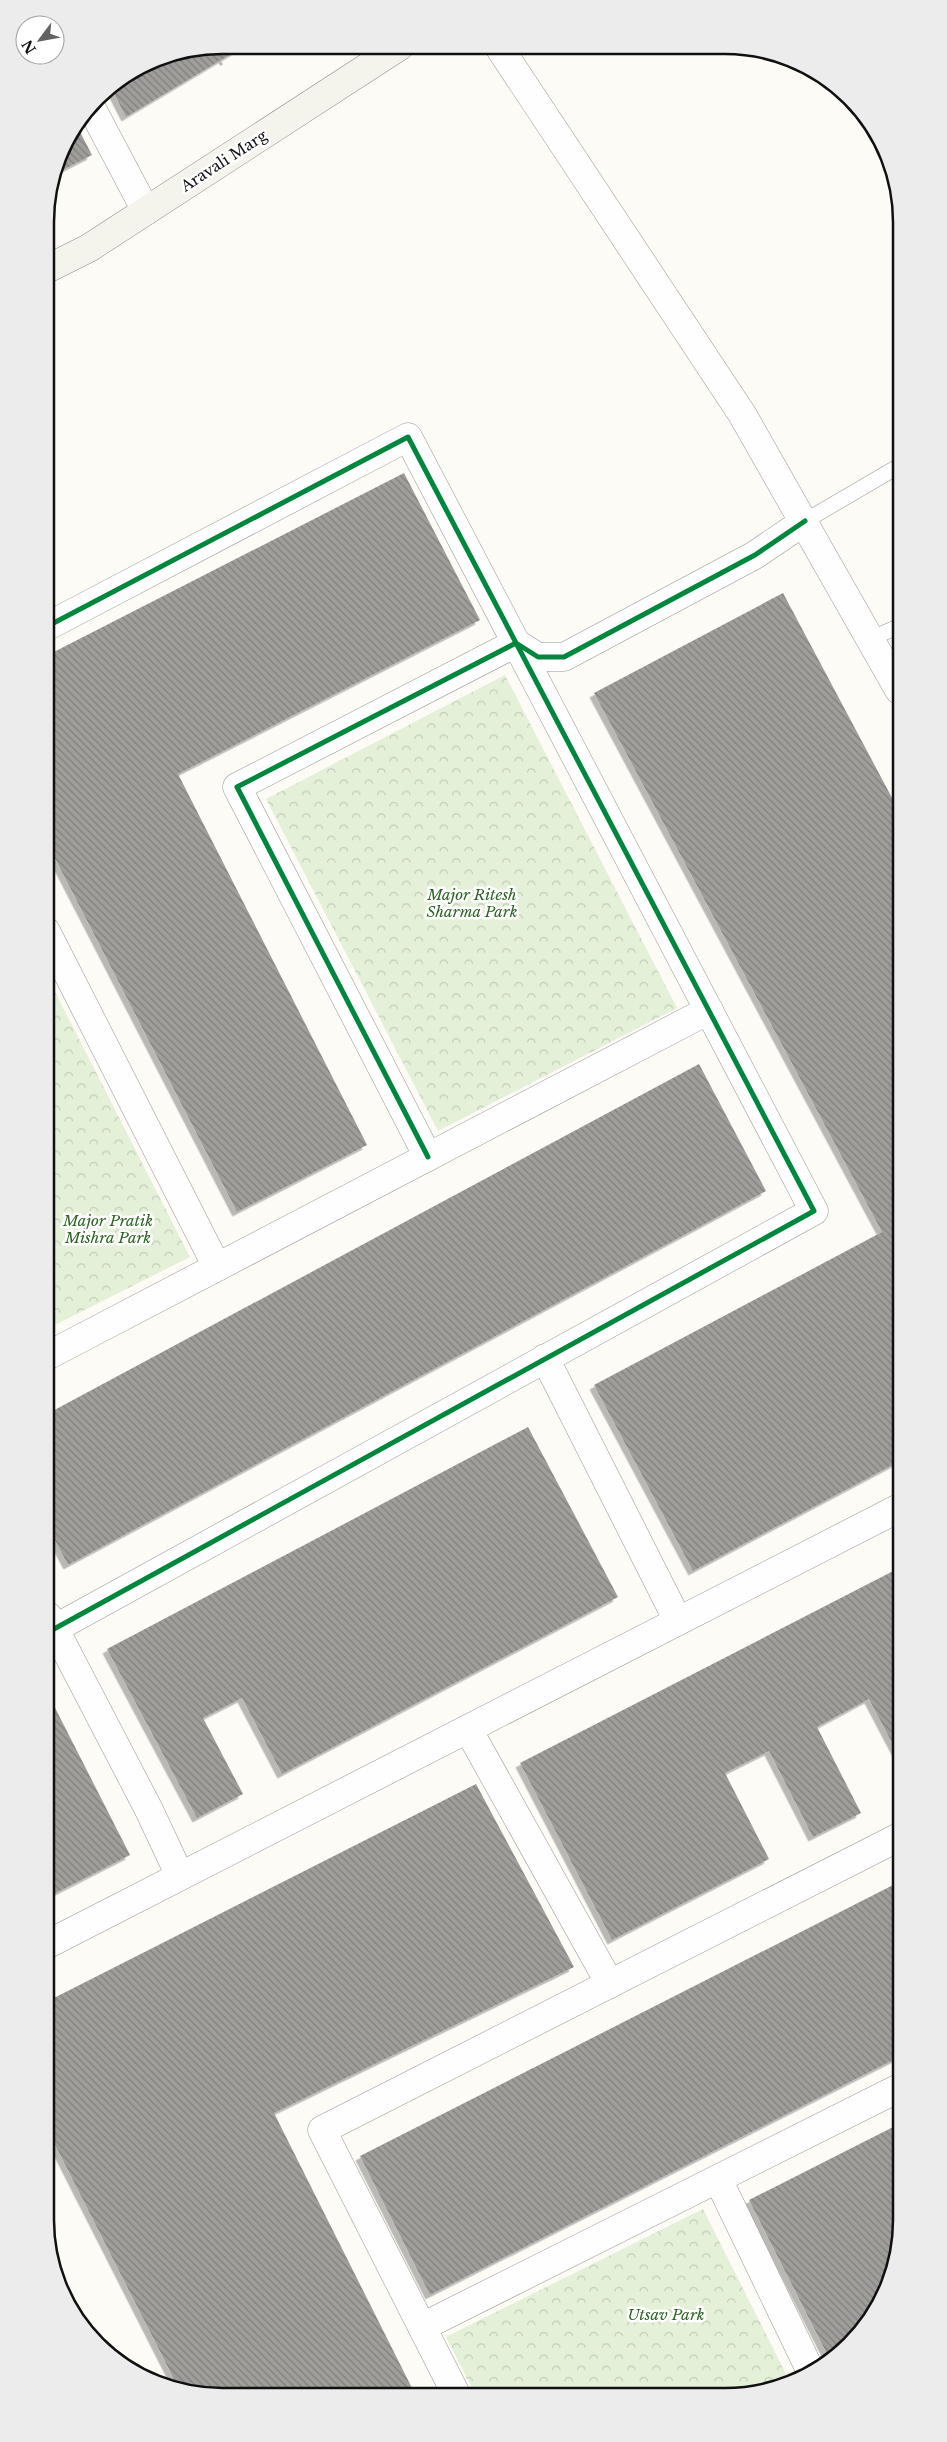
<svg xmlns="http://www.w3.org/2000/svg" width="947" height="2442" font-family="'Libre Baskerville',serif">
  <defs>
    <pattern id="park-crowns" width="20" height="18" patternUnits="userSpaceOnUse" patternTransform="scale(1.25)"><rect width="20" height="18" fill="#e4f0d8"/><path d="M2 6a3 3 0 1 1 6 0M12 15a3 3 0 1 1 6 0" fill="none" stroke="#c3cdb8"/></pattern>
    <pattern id="building-back-hatch" width="6" height="6" patternUnits="userSpaceOnUse" patternTransform="scale(1.25)"><rect width="6" height="6" fill="#a09e9b"/><path d="M-1 5l2 2M0 0l6 6M5-1l2 2" fill="none" stroke="#817f7d"/></pattern>
    <filter id="shadow"><feDropShadow dx="-4.5" dy="4.5" stdDeviation="0" flood-color="#0004"/></filter>
  </defs>
  <rect width="100%" height="100%" fill="#fcfbf6"/>
  <g fill="url(#park-crowns)">
    <path d="M505 675 677 1008 438 1131 266 799Z"/>
    <path d="M47 976 190 1257 47 1329Z"/>
    <path d="M703 2209 790 2382 760 2394H475L446 2337Z"/>
  </g>
  <g fill="url(#building-back-hatch)" filter="url(#shadow)">
    <path d="M222 45H246L126 117 110 86 154 58Z"/>
    <path d="M77 126 92 155 55 174 63 143Z"/>
    <path d="M404 473 480 620 178 774 367 1145 237 1212 46 841V656Z"/>
    <path d="M783 593 899 811 900 1461 693 1571 594 1385 882 1232 594 693Z"/>
    <path d="M699 1064 766 1191 68 1565 47 1525V1414Z"/>
    <path d="M528 1427 618 1597 282 1774 242 1698 203 1718 243 1794 197 1818 107 1649Z"/>
    <path d="M901 1567V1760L869 1699 817 1727 861 1813 813 1837 769 1751 725 1773 769 1859 612 1940 520 1763Z"/>
    <path d="M48 1694 130 1855 48 1897Z"/>
    <path d="M476 1784 574 1967 274 2113 415 2394H187L180 2391 48 2131V2001Z"/>
    <path d="M901 1881V2056L430 2295 360 2156Z"/>
    <path d="M901 2123 902 2232 889 2288 858 2337 830 2360 749 2200Z"/>
  </g>
  <g fill="none" stroke-linecap="round" stroke-linejoin="round">
    <defs>
      <g id="lane">
        <path d="M805 521 899 466"/>
        <path d="M870 639 895 628 899 631"/>
      </g>
      <g id="street">
        <path d="M499 47 742 414 899 690"/>
        <path d="M91 107 146 211"/>
        <path d="M46 627 408 437 814 1211 54 1629"/>
        <path d="M46 931 217 1267"/>
        <path d="M428 1157 237 787 516 643 538 657H564L755 555 805 521"/>
        <path d="M47 1356 709 1010"/>
        <path d="M545 1358 678 1621"/>
        <path d="M48 1616 149 1810 180 1876"/>
        <path d="M468 1729 610 1984"/>
        <path d="M48 1944 901 1507"/>
        <path d="M718 2179 812 2374"/>
        <path d="M422 2327 901 2087"/>
        <path d="M456 2394 322 2130 901 1836"/>
      </g>
      <path id="secondary" d="M45 270 89 248 400 46"/>
    </defs>
    <use href="#lane" stroke="#969694" stroke-width="16"/>
    <use href="#street" stroke="#969694" stroke-width="29"/>
    <use href="#secondary" stroke="#8d8c8a" stroke-width="29"/>
    <path stroke="#b9b9b8" stroke-width="3" stroke-dasharray="5 2.5" stroke-linecap="butt" d="M219 61 223 67"/>
    <use href="#lane" stroke="#fffefe" stroke-width="15"/>
    <use href="#street" stroke="#fffefe" stroke-width="28"/>
    <use href="#secondary" stroke="#f5f4ec" stroke-width="28"/>
    <defs>
      <g id="cycleway">
        <path d="M46 627 408 437 814 1211 54 1629"/>
        <path d="M428 1157 237 787 516 643 538 657H564L755 555 805 521"/>
      </g>
    </defs>
    <use href="#cycleway" stroke="#fff" stroke-width="8"/>
    <use href="#cycleway" stroke="#00873e" stroke-width="5"/>
  </g>
  <g text-anchor="middle" stroke-width="5" stroke-linejoin="round" paint-order="stroke">
    <g font-size="15" fill="#101010" stroke="#fff">
      <text transform="translate(224 161) rotate(-33)" y="5">Aravali Marg</text>
    </g>
    <g font-size="15" font-style="italic" fill="#2d6424" stroke="#fff">
      <text x="472" y="900">Major Ritesh<tspan x="472" dy="17">Sharma Park</tspan></text>
      <text x="108" y="1226">Major Pratik<tspan x="108" dy="17">Mishra Park</tspan></text>
      <text x="666" y="2320">Utsav Park</text>
    </g>
  </g>
  <path d="M0 0H947V2442H0ZM222 54H725A168 168 0 0 1 893 222V2220A168 168 0 0 1 725 2388H222A168 168 0 0 1 54 2220V222A168 168 0 0 1 222 54Z" fill="#ececec" fill-rule="evenodd"/>
  <path fill="none" stroke="#101010" stroke-width="2.5" d="M222 54H725A168 168 0 0 1 893 222V2220A168 168 0 0 1 725 2388H222A168 168 0 0 1 54 2220V222A168 168 0 0 1 222 54Z"/>
  <g transform="translate(40 40) rotate(238)"><circle r="24" fill="#ffffff" stroke="#9f9f9f"/>
  <path d="M0-4L9 19L0 12L-9 19Z" fill="#636260"/>
  <text y="-8" font-size="14" font-weight="bold" text-anchor="middle" fill="#101010">N</text>
  </g>
</svg>
